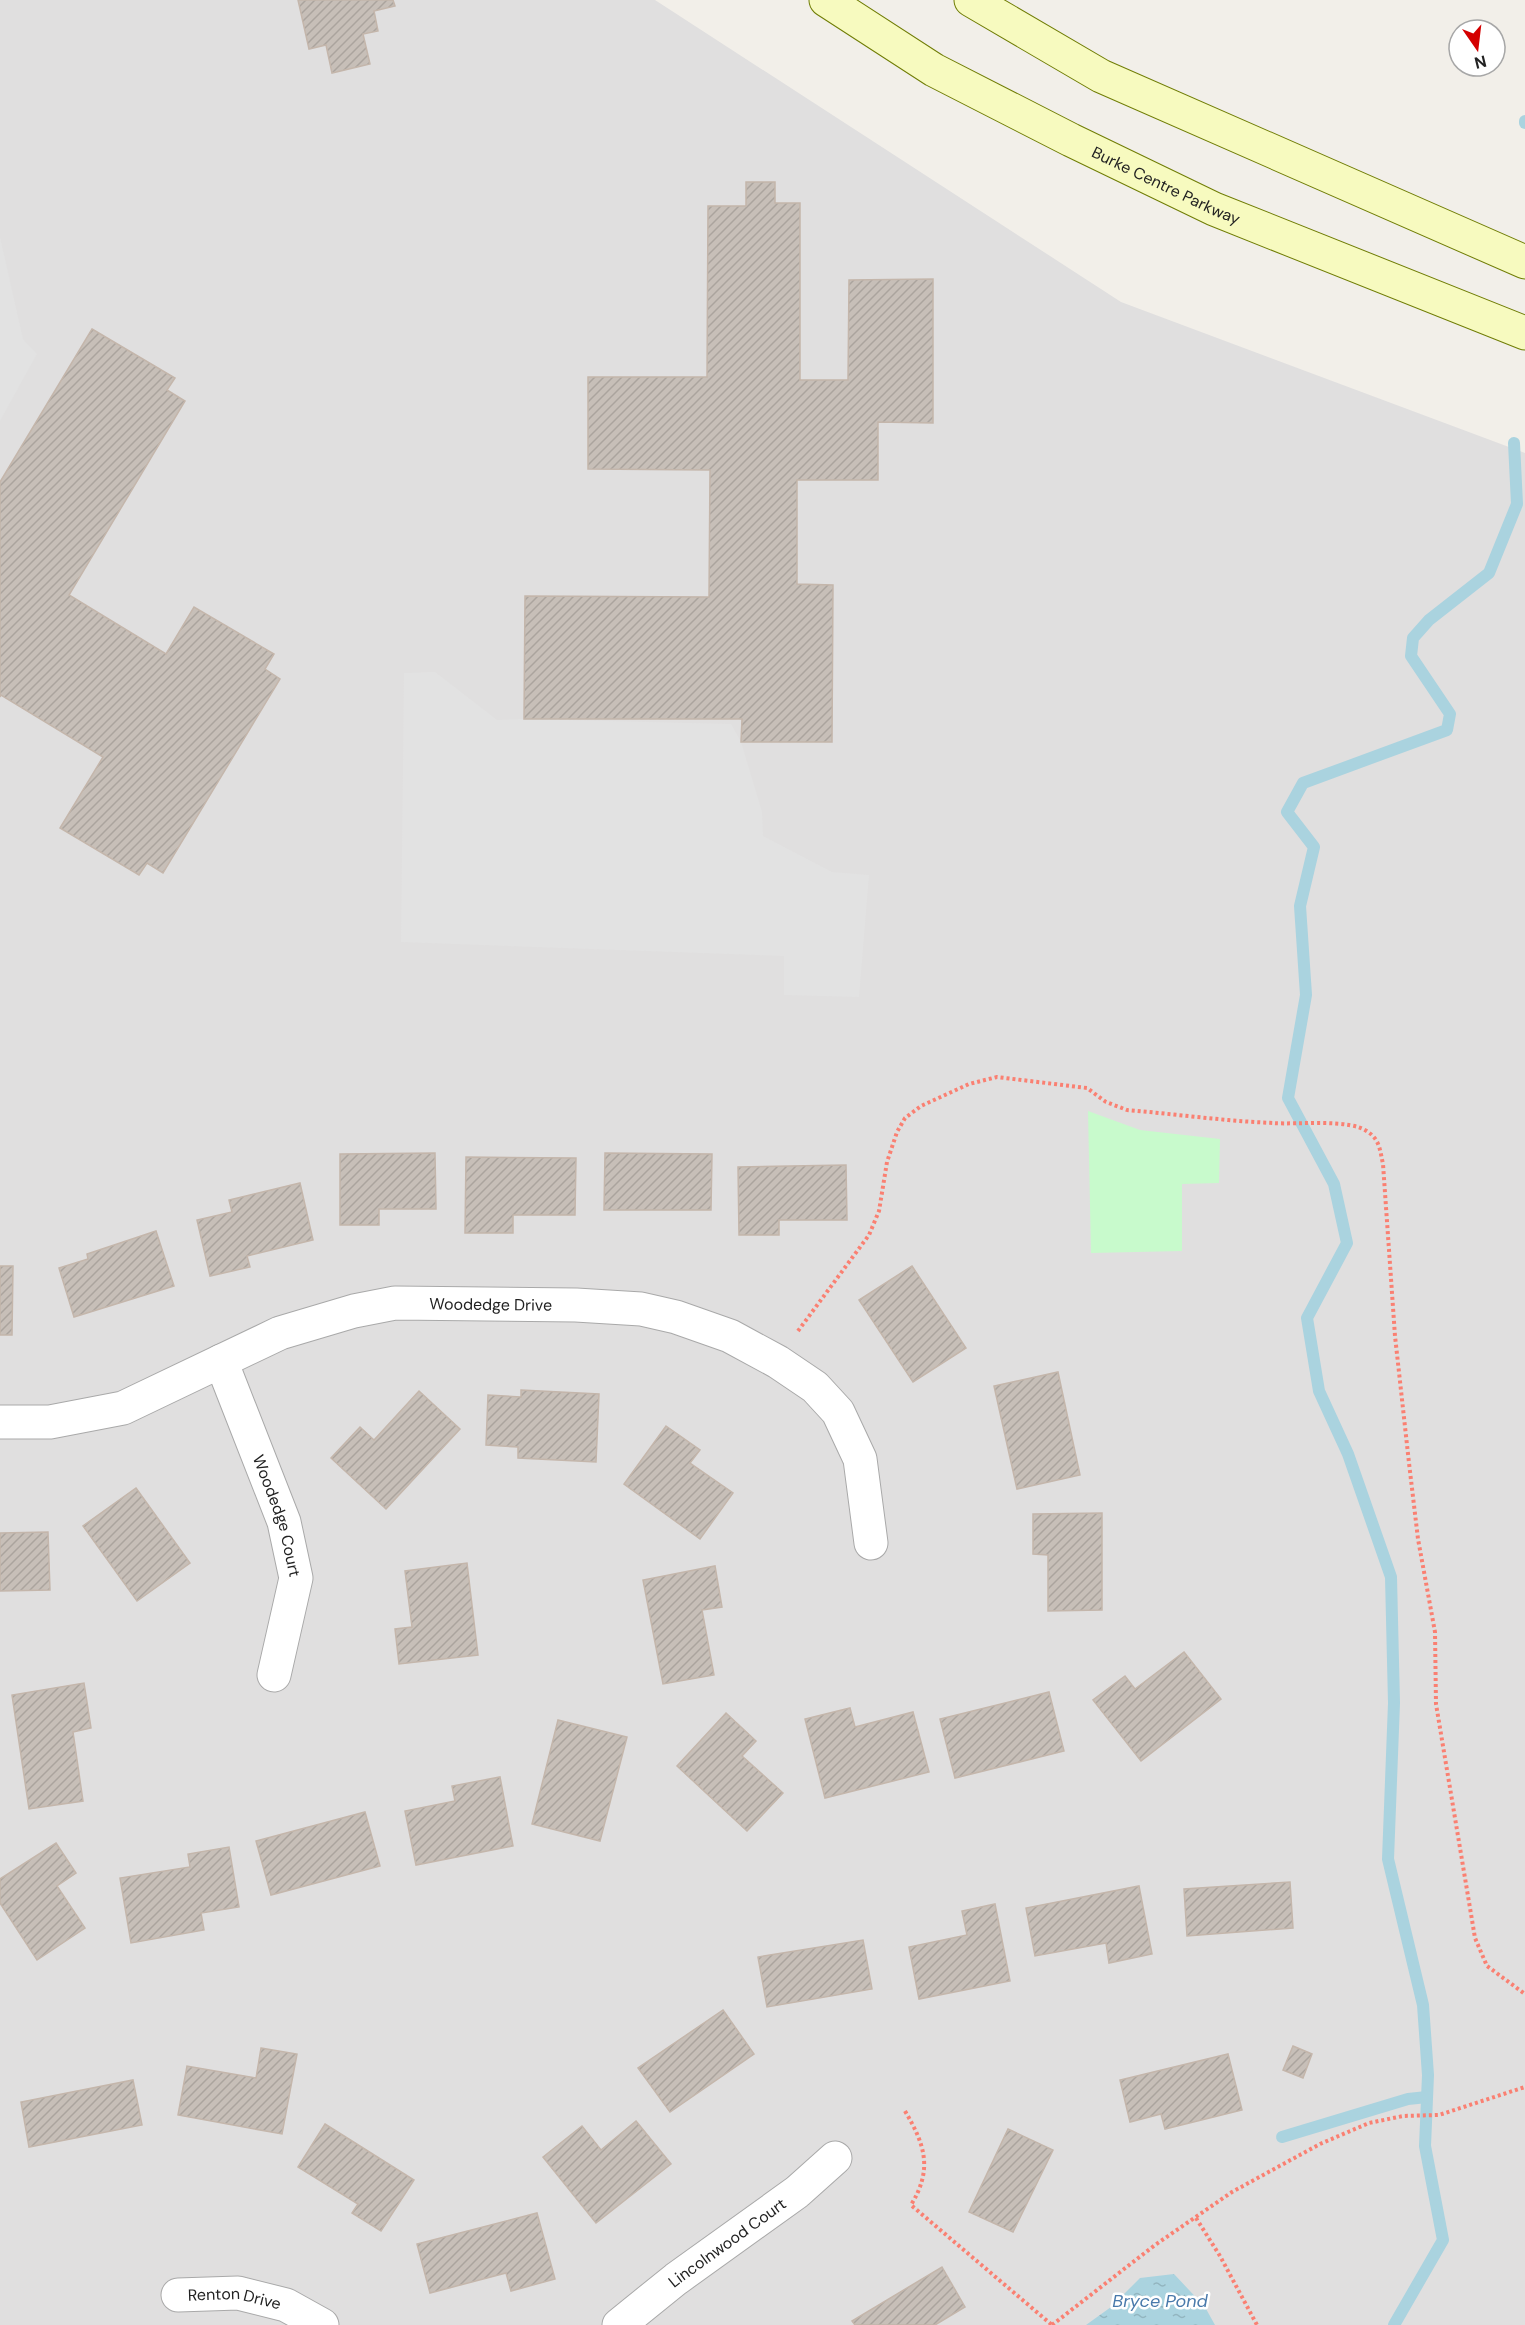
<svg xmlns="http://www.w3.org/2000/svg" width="1525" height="2325" font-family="'DM Sans',sans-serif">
  <defs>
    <pattern id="water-ripples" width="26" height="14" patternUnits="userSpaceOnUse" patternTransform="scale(1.5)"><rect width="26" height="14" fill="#aad3df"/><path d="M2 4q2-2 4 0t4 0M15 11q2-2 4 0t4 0" fill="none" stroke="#92b5bf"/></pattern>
    <pattern id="building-hatch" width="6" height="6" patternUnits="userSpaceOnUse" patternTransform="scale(1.5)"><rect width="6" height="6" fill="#c7bfb8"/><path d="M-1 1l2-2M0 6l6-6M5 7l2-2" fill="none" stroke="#aba49e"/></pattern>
  </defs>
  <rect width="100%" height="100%" fill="#f2efe9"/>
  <path fill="#e0dfdf" d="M0 0H655L1121 302 1525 453V2325H0Z"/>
  <path fill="#c8facc" d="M1088 1111 1140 1130 1220 1139 1219 1183 1182 1184V1251L1091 1253Z"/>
  <g fill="#e2e2e2">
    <path d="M0 237 23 339 37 354 0 421Z"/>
    <path d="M435 672 497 720 524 719 731 724 741 742 762 812 763 836 832 872 869 875 859 997 784 995V956L401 942 404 673Z"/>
  </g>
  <path fill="url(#water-ripples)" d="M1174 2274 1205 2307 1215 2325H1086L1111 2307 1140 2278Z"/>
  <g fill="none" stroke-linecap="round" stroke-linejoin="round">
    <g stroke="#aad3df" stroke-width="12">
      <path d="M1525 121V123"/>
      <path d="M1282 2137 1408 2099 1427 2097"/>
      <path d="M1394 2325 1443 2240 1425 2146 1428 2075 1423 2005 1388 1859 1394 1703 1391 1577 1348 1454 1319 1391 1307 1318 1347 1243 1334 1184 1288 1098 1306 995 1300 906 1314 847 1287 812 1303 783 1447 730 1450 714 1411 656 1413 638 1429 620 1489 573 1517 504 1514 443"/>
    </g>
  </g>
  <g fill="url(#building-hatch)" stroke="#c4b6ab" stroke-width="1.5">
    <path d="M298 0H393L395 6 374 11 378 31 363 34 370 64 332 73 326 45 309 49Z"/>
    <path d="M746 182H775V203H800V380H848L849 280 933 279V423L878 422V480H797V584L833 585 832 742H741L742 719H524L525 596 709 597 710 470 588 469V377H707L708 206H746Z"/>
    <path d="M92 329 175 378 167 390 185 401 69 595 166 654 194 607 274 654 265 669 280 679 163 873 147 863 139 875 60 828 103 757 1 695 0 697V482Z"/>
    <path d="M435 1153 436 1209H379V1225H340V1154Z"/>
    <path d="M605 1153 712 1154 711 1210H604Z"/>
    <path d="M466 1157 576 1158 575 1215H513V1233H465Z"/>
    <path d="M846 1165 847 1220H779V1235H739L738 1167Z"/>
    <path d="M300 1183 313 1240 247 1256 250 1267 210 1276 197 1220 232 1212 229 1200Z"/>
    <path d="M156 1231 174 1286 74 1317 59 1268 88 1259 87 1254Z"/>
    <path d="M0 1266H13L12 1335H0Z"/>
    <path d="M912 1266 966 1348 913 1382 859 1300Z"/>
    <path d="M1058 1372 1080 1475 1017 1489 994 1386Z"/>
    <path d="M521 1390 599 1394 596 1462 518 1458V1447L486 1445 488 1395 521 1397Z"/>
    <path d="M419 1391 460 1429 386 1509 331 1458 360 1427 374 1440Z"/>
    <path d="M666 1426 700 1450 690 1463 733 1493 700 1539 624 1484Z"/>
    <path d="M136 1488 190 1563 137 1601 83 1526Z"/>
    <path d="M1102 1513V1610L1048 1611V1555L1033 1554V1514Z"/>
    <path d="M48 1532 50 1590 0 1591V1533Z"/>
    <path d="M467 1563 478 1655 399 1664 395 1629 412 1627 405 1571Z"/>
    <path d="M715 1566 722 1607 702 1610 714 1675 663 1684 643 1580Z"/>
    <path d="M1184 1652 1221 1699 1141 1761 1093 1700 1125 1676 1135 1689Z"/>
    <path d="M84 1683 91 1728 73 1732 83 1801 29 1809 12 1695Z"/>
    <path d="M1049 1692 1064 1751 955 1778 940 1719Z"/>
    <path d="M850 1708 855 1727 913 1712 929 1772 825 1798 805 1719Z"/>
    <path d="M726 1713 756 1741 742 1756 783 1793 747 1831 677 1766Z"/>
    <path d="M558 1720 627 1737 600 1841 532 1824Z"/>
    <path d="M500 1777 513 1846 416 1865 405 1811 455 1801 452 1786Z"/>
    <path d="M365 1812 380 1866 271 1895 256 1841Z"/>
    <path d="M56 1843 76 1873 57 1886 85 1928 37 1960 0 1903V1879Z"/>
    <path d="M229 1847 239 1907 201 1913 204 1930 131 1943 120 1878 190 1867 188 1854Z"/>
    <path d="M1290 1882 1293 1928 1187 1936 1184 1889Z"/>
    <path d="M1139 1886 1152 1954 1109 1963 1106 1943 1035 1956 1026 1908Z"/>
    <path d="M995 1904 1010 1981 919 1999 909 1947 967 1935 962 1911Z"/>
    <path d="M863 1940 872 1989 767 2007 758 1957Z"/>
    <path d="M723 2010 754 2054 670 2112 638 2068Z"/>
    <path d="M1293 2046 1312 2054 1303 2078 1283 2070Z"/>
    <path d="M261 2048 297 2054 282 2134 178 2115 187 2066 256 2078Z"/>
    <path d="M1228 2054 1242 2110 1165 2129 1161 2114 1130 2122 1120 2080Z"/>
    <path d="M133 2080 142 2125 29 2147 21 2102Z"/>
    <path d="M636 2121 671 2164 596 2223 543 2157 582 2126 601 2150Z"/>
    <path d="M325 2124 414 2180 381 2231 352 2213 358 2204 298 2167Z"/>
    <path d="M1008 2129 1053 2150 1013 2232 969 2212Z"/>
    <path d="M537 2213 555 2279 511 2291 506 2273 430 2293 417 2244Z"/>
    <path d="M942 2267 965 2307 935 2325H855L852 2321Z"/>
  </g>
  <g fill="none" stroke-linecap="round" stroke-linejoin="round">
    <defs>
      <g id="street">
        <path id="s1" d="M221 1361 284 1522 296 1578 274 1675"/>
        <path id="s2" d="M0 1422H50L123 1408 280 1333 354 1311 395 1303 576 1305 641 1309 676 1317 730 1336 778 1362 815 1387 838 1412 860 1459 871 1543"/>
        <path id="s3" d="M178 2295 238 2293 286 2305 322 2325"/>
        <path id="s4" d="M619 2325 676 2279 797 2192 835 2158"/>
      </g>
      <g id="secondary">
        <path id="s5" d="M826 0 934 70 1071 140 1214 209 1525 333"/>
        <path d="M971 0 1101 76 1525 262"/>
      </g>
    </defs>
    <use href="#street" stroke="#a9a9a9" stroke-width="35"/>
    <use href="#secondary" stroke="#707d05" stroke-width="35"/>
    <g stroke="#fa8072" stroke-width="4" stroke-dasharray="3 3" stroke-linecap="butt">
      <path d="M798 1331 869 1235 879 1211 887 1162 897 1132 905 1118 921 1106 969 1084 997 1077 1087 1088 1106 1102 1127 1110C1175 1114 1224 1121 1273 1123 1297 1125 1350 1118 1368 1132 1380 1140 1380 1151 1383 1164L1395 1336 1409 1463 1418 1539 1435 1632 1436 1704 1475 1938 1487 1966 1525 1994"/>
      <path d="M905 2111C925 2145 933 2169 911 2205L1052 2325"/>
      <path d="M1196 2218 1220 2256 1257 2325"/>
      <path d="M1052 2325 1155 2245 1232 2192 1320 2144 1369 2123 1403 2116 1439 2115 1525 2087"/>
    </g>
    <use href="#street" stroke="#fff" stroke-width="33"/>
    <use href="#secondary" stroke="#f7fabf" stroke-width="33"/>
  </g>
  <g text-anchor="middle" stroke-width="5" stroke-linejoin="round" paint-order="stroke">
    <g font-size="16" fill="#222" stroke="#fff">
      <text dy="6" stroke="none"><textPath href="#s5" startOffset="388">Burke Centre Parkway</textPath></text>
      <text dy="6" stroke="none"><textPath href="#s2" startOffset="513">Woodedge Drive</textPath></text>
      <text dy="6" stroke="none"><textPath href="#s1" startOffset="165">Woodedge Court</textPath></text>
      <text dy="6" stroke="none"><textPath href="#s4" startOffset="136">Lincolnwood Court</textPath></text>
      <text dy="6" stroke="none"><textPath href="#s3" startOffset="57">Renton Drive</textPath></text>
    </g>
    <g font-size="18" font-style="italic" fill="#4a7aab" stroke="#fff">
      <text x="1160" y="2307">Bryce Pond</text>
    </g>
  </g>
  <g transform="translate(1477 48) rotate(166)"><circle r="28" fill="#ffffff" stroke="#a7a7a7" stroke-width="1.5"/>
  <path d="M0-4.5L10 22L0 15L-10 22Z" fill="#d40000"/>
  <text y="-9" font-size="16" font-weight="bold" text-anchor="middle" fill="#222222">N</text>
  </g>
</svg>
